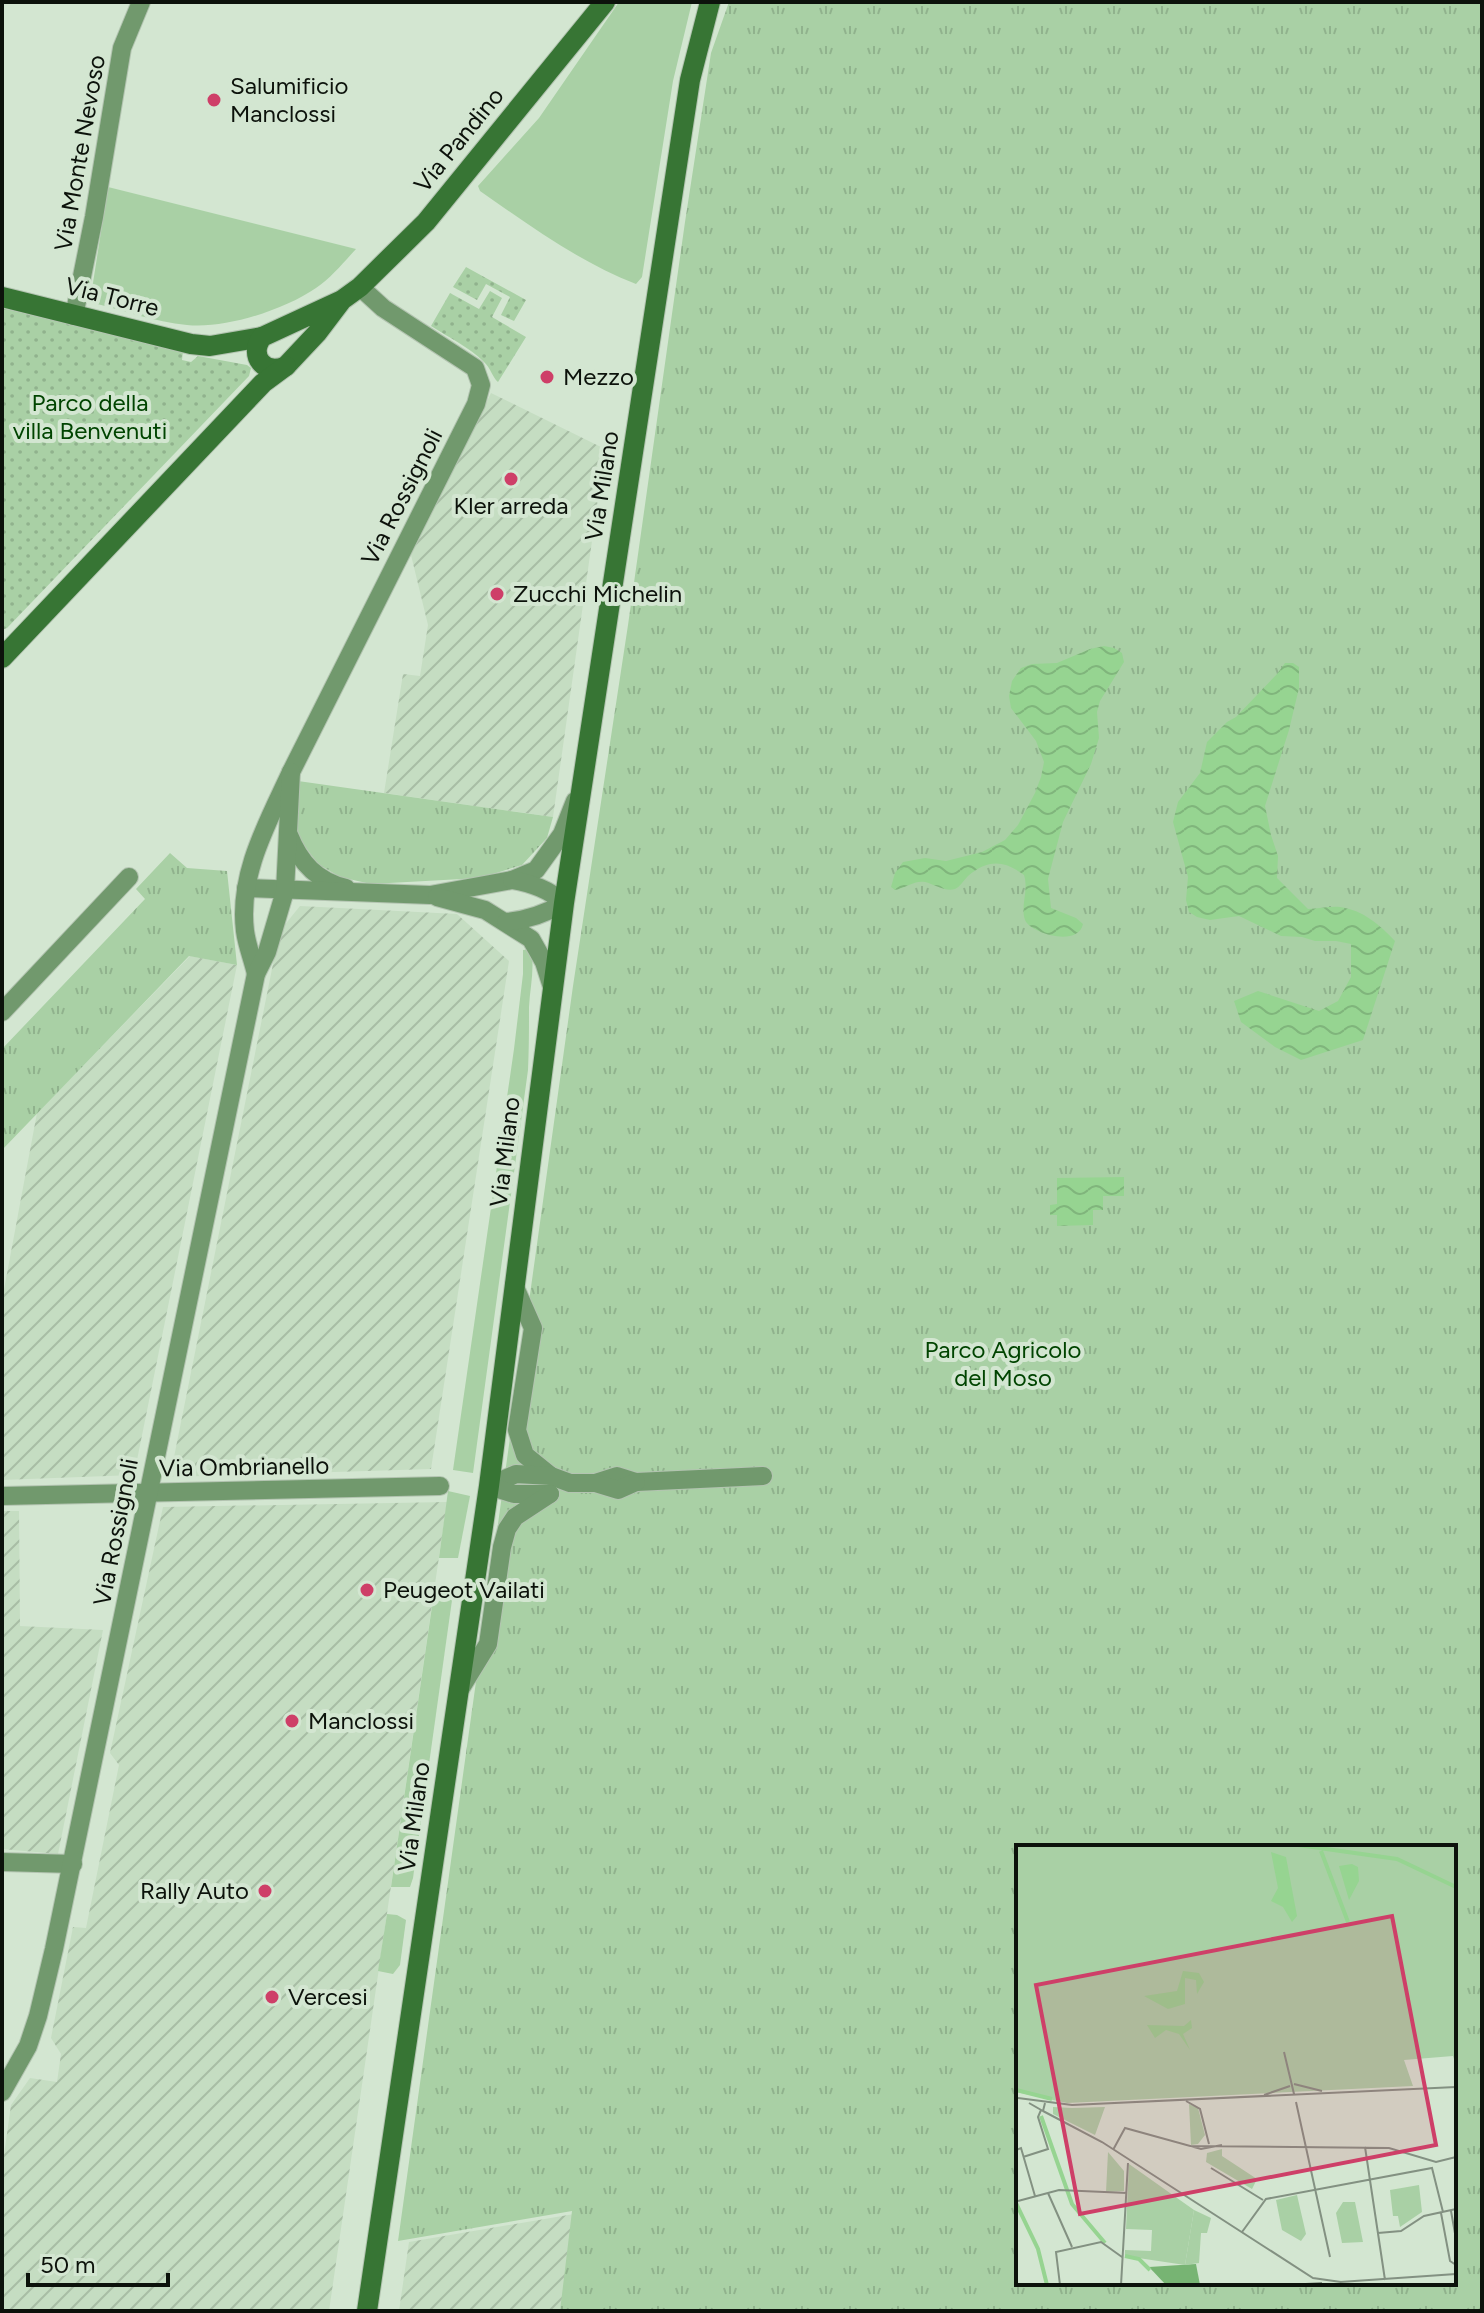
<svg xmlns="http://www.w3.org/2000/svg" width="1484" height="2313" font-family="Figtree,sans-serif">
  <defs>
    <pattern id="industrial-furrows" width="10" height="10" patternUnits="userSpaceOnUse" patternTransform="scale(2)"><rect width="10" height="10" fill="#c5ddc2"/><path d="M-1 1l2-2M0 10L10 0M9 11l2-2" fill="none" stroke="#a8bda5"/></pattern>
    <pattern id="park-tufts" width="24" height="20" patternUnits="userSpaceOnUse" patternTransform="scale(2)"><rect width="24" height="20" fill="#a9d0a5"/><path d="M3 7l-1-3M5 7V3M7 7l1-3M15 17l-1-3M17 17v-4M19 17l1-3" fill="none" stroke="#90b28d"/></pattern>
    <pattern id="garden-dots" width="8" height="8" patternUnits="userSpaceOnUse" patternTransform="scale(2)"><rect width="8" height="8" fill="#a9d0a5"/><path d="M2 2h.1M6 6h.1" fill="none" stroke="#90b28d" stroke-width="1.8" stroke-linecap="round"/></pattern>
    <pattern id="water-waves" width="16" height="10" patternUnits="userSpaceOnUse" patternTransform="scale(2)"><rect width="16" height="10" fill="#96d491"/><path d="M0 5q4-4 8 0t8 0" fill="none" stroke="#80b57c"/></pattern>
  </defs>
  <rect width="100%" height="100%" fill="#d3e6d1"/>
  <g fill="url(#industrial-furrows)">
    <path d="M491 393 605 449 553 817 384 793 403 674 420 676 428 625 411 555Z"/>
    <path d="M300 906 457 914 509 961 431 1469 170 1477 274 959 283 927Z"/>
    <path d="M190 956 237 965 134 1475 2 1480V1300L37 1113Z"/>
    <path d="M447 1502 329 2311H2V2169L11 2105 30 2078 57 2082 61 2054 51 2038 73 1927 86 1928 119 1765 110 1753 163 1507Z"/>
    <path d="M2 1511H19L20 1626 103 1630 58 1854 2 1849Z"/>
    <path d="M574 2214 565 2311H399L409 2242Z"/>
  </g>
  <g fill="#a9d0a5">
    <path d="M619 2H692L673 81 642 277 636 284C579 262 529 225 480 191L478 186 539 118Z"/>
    <path d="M108 187 356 249C343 263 331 278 316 288 284 310 225 329 187 325 155 322 122 310 90 302Z"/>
    <path d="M531 949C535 969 530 987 529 1007 529 1028 529 1049 528 1070L473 1473 453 1470 514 1049 523 974V950Z"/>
    <path d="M448 1491 470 1496 458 1558H439Z"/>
    <path d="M435 1586 447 1588 453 1593 413 1878 410 1887H391Z"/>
    <path d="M387 1914 397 1915 406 1920 400 1965 393 1974 378 1971Z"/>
  </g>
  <g fill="url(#park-tufts)" fill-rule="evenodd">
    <path d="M729 2H1482V2311H560L572 2211 398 2241 573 986 628 625 685 222 711 53ZM1018 1847H1454V2283H1018Z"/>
    <path d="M298 781 553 817 547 838 522 865 480 878 371 884 340 877 318 864 303 844 294 822Z"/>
    <path d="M170 853 187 868 227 871 237 965 189 956 2 1150V1049L145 899 136 889Z"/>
  </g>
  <g fill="url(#garden-dots)">
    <path d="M466 267 526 300 514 321 501 315 510 297 486 284 477 300 453 287Z"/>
    <path d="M490 291 502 298 492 317 526 337 498 382C492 377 491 368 484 362 469 347 448 337 431 326L450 293 479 309Z"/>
    <path d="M2 308 183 351 182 360 191 362 198 356 247 365 251 368 249 376 7 628 2 630Z"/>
  </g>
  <g fill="url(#water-waves)">
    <path d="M1104 646 1114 648 1122 653 1124 662 1100 701 1097 712 1099 738 1091 764 1063 822 1048 879 1051 908 1076 918 1083 924C1078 948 1030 933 1025 920 1020 906 1029 891 1024 875 1004 860 988 859 968 876 964 880 960 887 955 889 945 892 934 884 925 882 915 880 905 888 895 890L891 887 895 873 903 862 925 858 946 861 982 852 1005 840 1018 825 1035 793 1041 777 1044 762 1036 741 1011 708 1009 696 1012 681 1021 668 1032 664 1057 663 1090 649Z"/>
    <path d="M1285 663H1293L1299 667V688L1289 730 1265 806 1271 835 1278 856 1277 878 1308 909C1318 909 1330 906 1340 907 1363 910 1380 925 1395 941L1363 1040 1301 1060 1275 1047 1241 1022 1234 1001 1258 991 1319 1011 1338 1001 1351 977V944L1336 941H1315L1302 937 1281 936 1239 916 1210 920 1197 917 1189 912 1186 900 1188 877 1173 822 1178 802 1200 773 1207 742 1227 722 1236 717 1277 674Z"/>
    <path d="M1124 1177V1196H1103V1210H1093V1225L1057 1226V1215H1050V1205L1057 1204V1178Z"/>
  </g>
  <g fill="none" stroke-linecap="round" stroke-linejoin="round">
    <defs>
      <g id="street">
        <path d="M74 316 94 217 122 48 141 2"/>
        <path d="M289 835C300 863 317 881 346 888"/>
        <path d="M246 888 430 895 512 880 536 870 562 834 575 801"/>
        <path d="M437 897 485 910 531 939 544 962 552 987"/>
        <path d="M506 922C528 920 545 914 564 903 548 889 533 884 512 880"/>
        <path d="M256 974C253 960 247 946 245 931 238 874 268 822 291 772L476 404 481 385 475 368 383 308 360 287"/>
        <path d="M2 1012 129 877"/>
        <path d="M514 1285 533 1328 517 1430 525 1455 551 1476"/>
        <path d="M595 1483 617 1476 636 1482 763 1476"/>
        <path d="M489 1486 516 1474 551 1476 570 1483H595L618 1490 636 1482"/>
        <path d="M489 1486 514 1494H550"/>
        <path d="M2 1496 440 1486"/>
        <path d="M459 1691 488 1644 502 1547 507 1529 515 1517 550 1494"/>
        <path d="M2 1862 73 1864"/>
        <path d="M2 2092 28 2046 38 2016 54 1949 256 974 267 952 285 891 291 772"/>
      </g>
      <g id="secondary">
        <path d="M2 297 191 344 210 346 262 337"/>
        <path d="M342 300 317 333 286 366C265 376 248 356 262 337L342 300 360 287 426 222 605 2"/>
        <path d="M2 658 263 383 286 366"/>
        <path d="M367 2311 489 1486 564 903 690 80 710 2"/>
      </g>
    </defs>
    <use href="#street" stroke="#b3c4b1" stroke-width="20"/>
    <use href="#secondary" stroke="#b3c4b1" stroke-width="22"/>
    <use href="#street" stroke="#71996d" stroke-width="18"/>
    <use href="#secondary" stroke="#377534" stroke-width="20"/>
  </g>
  <g fill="#ce3f68" stroke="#d3e6d1" stroke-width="3">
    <circle cx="214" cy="100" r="8"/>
    <circle cx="547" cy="377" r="8"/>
    <circle cx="511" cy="479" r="8"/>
    <circle cx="497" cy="594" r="8"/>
    <circle cx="367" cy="1590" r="8"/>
    <circle cx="292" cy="1721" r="8"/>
    <circle cx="265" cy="1891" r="8"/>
    <circle cx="272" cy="1997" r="8"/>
  </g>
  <g text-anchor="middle" stroke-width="8" stroke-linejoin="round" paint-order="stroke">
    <g font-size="24" fill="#0c120b" stroke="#d3e6d1" text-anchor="start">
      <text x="230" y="94">Salumificio<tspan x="230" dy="28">Manclossi</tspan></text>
      <text x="563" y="385">Mezzo</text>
      <text x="511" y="514" text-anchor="middle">Kler arreda</text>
      <text x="513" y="602">Zucchi Michelin</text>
      <text x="383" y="1598">Peugeot Vailati</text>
      <text x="308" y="1729">Manclossi</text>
      <text x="249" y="1899" text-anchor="end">Rally Auto</text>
      <text x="288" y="2005">Vercesi</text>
    </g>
    <g font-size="24" fill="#0c120b" stroke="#d3e6d1">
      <text transform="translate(459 140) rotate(-51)" y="8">Via Pandino</text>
      <text transform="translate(80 153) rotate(-80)" y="8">Via Monte Nevoso</text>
      <text transform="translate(112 297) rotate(14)" y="8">Via Torre</text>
      <text transform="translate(602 486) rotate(-81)" y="8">Via Milano</text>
      <text transform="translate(402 497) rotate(-63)" y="8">Via Rossignoli</text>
      <text transform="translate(505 1152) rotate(-83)" y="8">Via Milano</text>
      <text transform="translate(244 1467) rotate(-1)" y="8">Via Ombrianello</text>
      <text transform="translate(116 1532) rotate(-79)" y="8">Via Rossignoli</text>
      <text transform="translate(414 1817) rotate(-82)" y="8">Via Milano</text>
    </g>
    <g font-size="24" fill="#040" stroke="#d3e6d1">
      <text x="90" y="411">Parco della<tspan x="90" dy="28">villa Benvenuti</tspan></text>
      <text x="1003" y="1358">Parco Agricolo<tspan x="1003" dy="28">del Moso</tspan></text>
    </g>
  </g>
  <g transform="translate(1016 1845)">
    <rect width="440" height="440" fill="#d3e6d1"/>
    <path d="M37 262 56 263 89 262 79 290 37 269ZM92 307 108 326V346L90 347Z" fill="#a9d0a5"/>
    <path d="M180 419 184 440H150L133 422Z" fill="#77b473"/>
    <path d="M0 0H440V220L437 211 388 215 397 241 51 258 0 247ZM173 259 182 263 189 290 182 299 175 300ZM206 304V311L241 334 236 344 190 317 191 308ZM403 340 406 367 384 382 382 371H377L374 345ZM281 350 290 389 285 396 266 385 260 355ZM327 357H339L347 397 326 398 320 368ZM178 365 195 373 191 388H185L183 418 169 420Z" fill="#a9d0a5"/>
    <path d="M113 319 178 365 169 420 109 411V405L135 406 136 385 110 384Z" fill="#a9d0a5"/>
    <path d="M255 7 270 12 281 71 276 77 267 62 255 56 262 43ZM336 19 342 22 343 36 333 55 323 21ZM167 126 183 128 188 137 181 149 180 135 169 133V159L152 164 128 151 161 146ZM175 175 176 183 167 189 174 205 163 189 150 185 139 193 131 180 168 181Z" fill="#96d491"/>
    <path fill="none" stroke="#96d491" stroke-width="4" d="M282 0 381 14 440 42M305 6 332 77M0 245 36 254M25 271 56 359 89 398M0 358 22 404 31 440M109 411 123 414 134 425"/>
    <path fill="none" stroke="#839182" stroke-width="2" d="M268 207 278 249M278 239 306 246M248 250 274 241M2 253 56 260 440 242M170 256 184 264 193 299M280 257 314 412M13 258 27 266 29 258M27 266 86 297 297 433 325 437M174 301 373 303 420 317 440 312M349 302 369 435M0 305 5 303 19 351M97 305 109 283 185 304 206 300M7 312 32 304 22 272 25 265M195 323 247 355M32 348 56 402M2 356 43 345 111 348M435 366 440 394M425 368 434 416 440 420M226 387 250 354 416 323 427 367M362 388 385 386 408 371 440 364M324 437 440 429M44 440 40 407 85 397 106 412M105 440 112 318M273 440 306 438"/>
    <path fill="#ce3f68" fill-opacity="0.15" stroke="#ce3f68" stroke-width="4" d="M376 71 420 300 64 369 20 140Z"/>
    <rect width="440" height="440" fill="none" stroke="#0c120b" stroke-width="4"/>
  </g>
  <rect width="1484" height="2313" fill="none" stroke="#0c120b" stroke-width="8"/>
  <path d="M28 2273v12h140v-12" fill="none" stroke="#0c120b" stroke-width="4"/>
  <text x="40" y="2273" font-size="24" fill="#0c120b" stroke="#d3e6d1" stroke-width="6" paint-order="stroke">50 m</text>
</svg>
